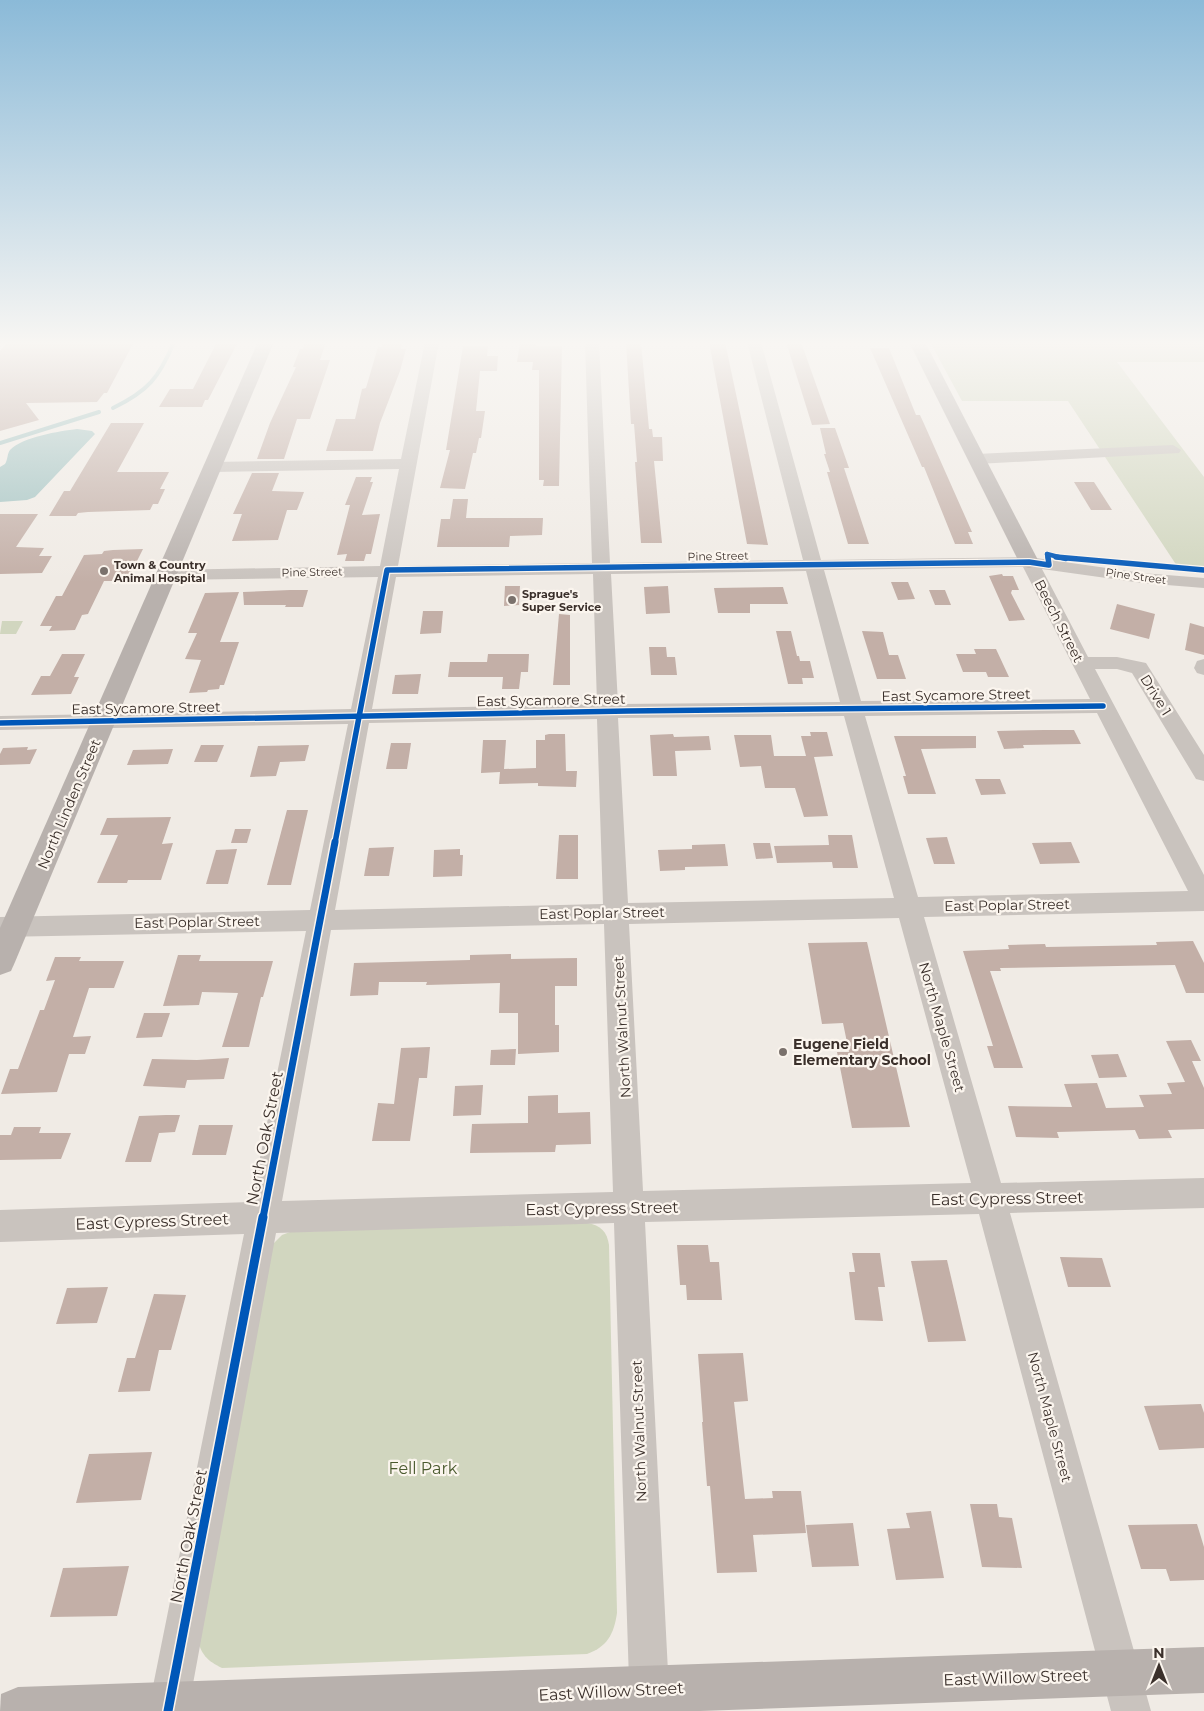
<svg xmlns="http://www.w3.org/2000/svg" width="1204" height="1711" font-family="Montserrat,sans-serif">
  <rect width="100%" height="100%" fill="#f0ebe5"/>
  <g fill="#d1d6bf">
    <path d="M930 342H1204V362H1117L1204 477V569H1179L1068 401H962Z"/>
    <path d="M2 621H23L16 634H0Z"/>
    <path d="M587 1223C601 1225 607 1232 609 1245L617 1613C614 1634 607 1647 587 1654L222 1668C207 1661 201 1654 197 1638L273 1244 282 1235 290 1232Z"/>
  </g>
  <path fill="#a1c2c1" d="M77 429 92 431 95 434 35 497 27 500 0 502V467L5 464C8 459 7 454 10 450 22 437 60 431 77 429Z"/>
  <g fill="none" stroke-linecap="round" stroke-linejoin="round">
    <g stroke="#a1c2c1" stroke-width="4">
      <path d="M113 408C148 391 159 378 174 342"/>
      <path d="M0 443 99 412"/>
    </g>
  </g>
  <g fill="#c3afa7">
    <path d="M7 342H134L107 393H104L97 402 26 403 39 420 0 431V351Z"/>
    <path d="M217 342H238L208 400H205L202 407H159L170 389H193Z"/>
    <path d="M305 342H326L320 360H330L310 419H297L284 459H257L270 423 296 367H293L300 349H303Z"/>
    <path d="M383 342H402L401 349H406L400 371 380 423 373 451H326L336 419H355L362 389 366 388 378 347H381Z"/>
    <path d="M520 342H534V344L538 346H562L559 486H543L544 480H539V370H532L533 362H517Z"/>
    <path d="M626 342H641L649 429H652L653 437H662L663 461H654L662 543H641L635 462H637L634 424H631Z"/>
    <path d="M709 342H725L768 545 747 544Z"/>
    <path d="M786 342H801L830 424 812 425Z"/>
    <path d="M463 346H488L487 356H498L497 371H480L476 411H485L481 438H479L476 453H473L465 489 440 488 450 450H446Z"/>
    <path d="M870 348H889L916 415H920L925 426 972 532H968L973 544H955L924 467H922Z"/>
    <path d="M111 423H144L117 472H169L160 489H165L158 504H153L150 510 88 512 78 513 76 516H49L64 491H70Z"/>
    <path d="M820 428H835L849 468H844L869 544H848L827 472H830L824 454H826Z"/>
    <path d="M252 473H279L272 491 304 492 297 510H287L278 540 232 541 242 514H233Z"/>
    <path d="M356 477H372L370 482H373L362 515 380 514 371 554H366L364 561H345L347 554 337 555 350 505H345Z"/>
    <path d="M1074 482H1094L1112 510H1091Z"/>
    <path d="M453 499H468L466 518H543L542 535 510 536 509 547H437L441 519H450Z"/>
    <path d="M0 514H38L16 547 44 548 39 556H52L42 573 0 574Z"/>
    <path d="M143 549 127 581H104L88 614 82 615 75 630 49 631 52 626H40L56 596H62L84 555 102 554 104 551 113 550Z"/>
    <path d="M1002 574 1003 576H1013L1019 590H1012L1011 593 1025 620 1009 621 989 576Z"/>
    <path d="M891 582H908L915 599 898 600Z"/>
    <path d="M505 586H520L519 605 504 606Z"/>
    <path d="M668 586 670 613 646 614 644 587Z"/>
    <path d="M783 587 788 604H750V613H718L714 588Z"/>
    <path d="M290 590H308L303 607H285L286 605H244L243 592Z"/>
    <path d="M929 590H945L951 605H935Z"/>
    <path d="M239 592 220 642H239L224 685H220L219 689 208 690 207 692 189 693 201 660 185 659 197 633H188L205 593Z"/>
    <path d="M1117 604 1155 614 1149 639 1110 629Z"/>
    <path d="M423 611H443L441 633 420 634Z"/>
    <path d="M559 614 570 615V685H553Z"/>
    <path d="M1190 623 1204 627V655L1185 650Z"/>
    <path d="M776 631H791L797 656H799L800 661H810L814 678H802L803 684H788Z"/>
    <path d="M862 631 883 632 889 655H898L906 679H877Z"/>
    <path d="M649 647H666L667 657H675L677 675H651Z"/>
    <path d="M974 649H996L1009 677H988L986 672H963L956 654H976Z"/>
    <path d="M62 654H85L74 677H79L71 694 31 695 41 676H50Z"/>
    <path d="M488 654H529L528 672H521L519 689H502L503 677H448L450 662H487Z"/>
    <path d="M421 674 418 694H392L395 675Z"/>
    <path d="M1044 730H1074L1081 744 1023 745 1024 748 1004 749 997 731Z"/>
    <path d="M810 732H827L833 756 814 757 828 816 804 817 795 788H765L761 766 740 767 734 735H771L774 756H806L801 736H811Z"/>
    <path d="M549 734H565L566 771H577L576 787 538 786V783L499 784 500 772 481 773 483 740H506L504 769 536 768V740H545V735Z"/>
    <path d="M673 734 674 737 709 736 711 750 675 751 677 776H653L650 735Z"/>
    <path d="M894 736H976V748L921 749 936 794H908L903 776H906Z"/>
    <path d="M391 743H411L407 769H386Z"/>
    <path d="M201 745H224L217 762H194Z"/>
    <path d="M309 745 305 761 280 762 276 776 250 777 258 746Z"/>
    <path d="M28 747 27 750 37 749 30 764 0 765V754L3 748Z"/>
    <path d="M173 749 168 764 127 765 133 750Z"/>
    <path d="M975 779H1000L1006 794 981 795Z"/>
    <path d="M287 810H308L291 885H267Z"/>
    <path d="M171 817 162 844 173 843 161 880H128L127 883H97L118 835H100L107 818Z"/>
    <path d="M235 829H251L247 843H231Z"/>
    <path d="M559 835H578V879H556Z"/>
    <path d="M828 835H852L858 868H833L832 862 777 863 774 846 829 845Z"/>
    <path d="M947 837 955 864H934L926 838Z"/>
    <path d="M1071 842 1080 863 1040 864 1032 843Z"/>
    <path d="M753 843H770L773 858 756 859Z"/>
    <path d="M725 844 728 866 685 867V870L660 871 658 850 692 849V845Z"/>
    <path d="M394 847 389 876H364L369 848Z"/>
    <path d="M237 849 228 884H206L216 850Z"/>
    <path d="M460 849V855H463L462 876 433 877 434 850Z"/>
    <path d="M1193 941 1204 963V993H1186L1175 965 1000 968 1001 971H990L1023 1068H994L987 1046H993L963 951 1009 949 1008 945 1045 944 1046 947 1157 945 1156 942Z"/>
    <path d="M867 942 910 1127 852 1128 837 1052H849L843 1023 822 1024 808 943Z"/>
    <path d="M511 954V959L577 958V986H555V1025H559V1052L518 1054V1013H499L500 983 426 985 427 982H379L378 995 350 996 354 963 470 960V955Z"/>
    <path d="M178 955H201L199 961H273L263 997H261L249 1047H222L238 993 202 992 199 1005 163 1006Z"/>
    <path d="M55 957H81L79 961H124L114 988H89L73 1037 91 1036 85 1054H69L57 1092 1 1094 10 1069H18L40 1010H44L55 980 46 981Z"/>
    <path d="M144 1013H170L162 1037 136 1038Z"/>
    <path d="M1191 1040 1201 1061H1192L1204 1088V1129L1168 1130 1172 1138 1139 1139 1135 1130 1057 1132 1059 1138 1016 1137 1008 1106 1072 1107 1064 1084 1097 1083 1106 1108 1144 1107 1139 1095 1172 1094 1167 1083 1185 1082 1166 1041Z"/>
    <path d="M430 1047 427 1078H419L410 1141H372L378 1103 394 1104 401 1048Z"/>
    <path d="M516 1049 515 1065H490L491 1050Z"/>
    <path d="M1118 1054 1127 1077 1099 1078 1091 1055Z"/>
    <path d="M229 1058 224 1079 187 1080 185 1088 143 1086 152 1059 197 1060Z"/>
    <path d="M483 1085 481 1115 453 1116 455 1086Z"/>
    <path d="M558 1095V1113L590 1112 591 1144 556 1145 555 1152 470 1153 472 1124 528 1123V1096Z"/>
    <path d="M166 1115H180L175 1132 159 1133 151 1162H125L139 1116Z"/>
    <path d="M199 1125H233L226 1155H192Z"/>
    <path d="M14 1127H41L39 1133H71L61 1159 0 1160V1135H11Z"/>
    <path d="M677 1245H708L710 1262H719L722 1300H687L686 1285H680Z"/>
    <path d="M852 1253H880L885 1287H878L883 1321 855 1320 849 1272H855Z"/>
    <path d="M1060 1257 1102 1258 1111 1287H1068Z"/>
    <path d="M947 1260 966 1341 928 1342 911 1261Z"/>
    <path d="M108 1287 97 1323 56 1324 67 1288Z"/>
    <path d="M154 1294 186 1295 171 1350H159L150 1391 118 1392 127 1358H135Z"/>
    <path d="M743 1353 748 1401 734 1402 745 1499 773 1498 772 1491H801L806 1533 753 1535 757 1572 717 1573 710 1486H707L702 1422H703L698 1354Z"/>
    <path d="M1201 1404 1204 1413V1448L1159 1450 1144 1406Z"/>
    <path d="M152 1452 141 1500 76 1503 89 1454Z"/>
    <path d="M970 1504H997L999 1517 1012 1518 1022 1568 982 1567Z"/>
    <path d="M931 1511 944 1578 896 1580 887 1529 910 1528 906 1513Z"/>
    <path d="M853 1523 859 1566 812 1567 806 1525Z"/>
    <path d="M1197 1524 1204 1547V1580L1170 1581 1166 1569H1141L1128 1525Z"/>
    <path d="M129 1566 117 1616 50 1617 63 1568Z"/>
  </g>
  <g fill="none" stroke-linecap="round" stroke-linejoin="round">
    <g fill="#c9c3be" fill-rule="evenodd">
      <path d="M425 342H439L398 566 592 563 585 342H599L610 563 803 560 747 342H761L821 560 1029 557 1142 573 1204 578V588L1142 583 1042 569 1088 657H1117L1146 663 1204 755V781L1196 779 1132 673 1117 669H1095L1204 875V911L924 917 1001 1183 1204 1178V1208L1010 1213 1151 1711H1111L979 1214 645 1222 670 1711H630L614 1223 276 1233 188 1711H148L244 1234 0 1242V1210L251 1202 306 931 0 937V917L310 910 348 724 0 730V716L351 709 378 577 168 580 162 579 159 575 162 571 168 570 380 566 399 469 213 472 205 467 213 462 401 459ZM1023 567 1090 699 861 701 824 570ZM806 571 840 702 618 704 611 574ZM593 574 597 704 372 709 396 577ZM1097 713 1188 891 918 897 865 716ZM844 716 894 898 628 903 618 718ZM597 719 603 904 335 910 369 723ZM899 918 971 1183 643 1191 629 924ZM604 924 613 1192 282 1201 331 930Z"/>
      <path d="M1173 445 1181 450 1179 453 977 464 969 459 977 454Z"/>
      <path d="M1204 659V675L1197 673 1194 668 1197 661Z"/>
    </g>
    <g fill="#b8b1ad" fill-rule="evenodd">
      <path d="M258 342H274L15 962 11 971 0 975V928Z"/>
      <path d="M909 342H925L1039 562 1036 566 1029 568 1022 566 1019 562Z"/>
      <path d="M1204 1647V1693L700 1711H0L1 1694 18 1687Z"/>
    </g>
    <defs>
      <g id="cycleway-far3">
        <path d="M1047 554 1066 559"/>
        <path d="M1047 554 1048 559"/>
      </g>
      <g id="cycleway-far2">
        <path d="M1056 557 1204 570"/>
        <path d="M0 723 628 711 1103 706"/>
        <path d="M335 843 387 570 1029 562 1049 565 1048 557"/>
      </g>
      <path id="cycleway-far1" d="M263 1218 335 842"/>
      <path id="cycleway" d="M168 1711 263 1217"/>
    </defs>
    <use href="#cycleway-far3" stroke="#fbf5ee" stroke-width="6"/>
    <use href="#cycleway-far2" stroke="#fbf5ee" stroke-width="8"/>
    <use href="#cycleway-far1" stroke="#fbf5ee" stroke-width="10"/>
    <use href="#cycleway" stroke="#fbf5ee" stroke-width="12"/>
    <use href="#cycleway-far3" stroke="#0057b8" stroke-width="4.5"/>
    <use href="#cycleway-far2" stroke="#0057b8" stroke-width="5.5"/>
    <use href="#cycleway-far1" stroke="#0057b8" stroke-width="7"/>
    <use href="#cycleway" stroke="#0057b8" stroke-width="9"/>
  </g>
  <linearGradient id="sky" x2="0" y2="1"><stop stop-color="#8bbad8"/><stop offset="0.59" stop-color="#f8f6f3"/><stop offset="1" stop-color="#f8f6f3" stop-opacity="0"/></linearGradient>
  <rect width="1204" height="582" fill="url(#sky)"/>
  <g fill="#7a716c" stroke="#fbf5ee" stroke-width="2">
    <circle cx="104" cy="571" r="5"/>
    <circle cx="512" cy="600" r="5"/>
    <circle cx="783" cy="1052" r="5"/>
  </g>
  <g text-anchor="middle" stroke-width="4.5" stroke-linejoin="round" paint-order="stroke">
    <g font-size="11" fill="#3b302b" stroke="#fbf5ee">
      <text transform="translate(718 556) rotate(-1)" y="4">Pine Street</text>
      <text transform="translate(312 572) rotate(-1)" y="4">Pine Street</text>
      <text transform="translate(1136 576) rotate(8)" y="4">Pine Street</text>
    </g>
    <g font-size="11" font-weight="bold" fill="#3b302b" stroke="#fbf5ee" text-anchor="start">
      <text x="114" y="569">Town &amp; Country<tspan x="114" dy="13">Animal Hospital</tspan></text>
      <text x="522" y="598">Sprague's<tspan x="522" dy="13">Super Service</tspan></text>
    </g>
    <g font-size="14" fill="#3b302b" stroke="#fbf5ee">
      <text transform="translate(1059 621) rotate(63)" y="5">Beech Street</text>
      <text transform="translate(956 695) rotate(-1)" y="5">East Sycamore Street</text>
      <text transform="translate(1156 695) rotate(58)" y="5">Drive 1</text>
      <text transform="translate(551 700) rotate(-1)" y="5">East Sycamore Street</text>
      <text transform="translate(146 708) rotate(-1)" y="5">East Sycamore Street</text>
      <text transform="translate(69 804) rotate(-67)" y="5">North Linden Street</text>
      <text transform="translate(1007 905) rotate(-1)" y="5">East Poplar Street</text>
      <text transform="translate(602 913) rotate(-1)" y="5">East Poplar Street</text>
      <text transform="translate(197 922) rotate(-1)" y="5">East Poplar Street</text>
      <text transform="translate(622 1027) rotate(-93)" y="5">North Walnut Street</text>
      <text transform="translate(942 1027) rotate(74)" y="5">North Maple Street</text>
      <text transform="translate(1050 1417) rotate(75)" y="5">North Maple Street</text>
      <text transform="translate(639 1431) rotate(-92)" y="5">North Walnut Street</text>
    </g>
    <g font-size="14" font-weight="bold" fill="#3b302b" stroke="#fbf5ee" text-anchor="start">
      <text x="793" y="1049">Eugene Field<tspan x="793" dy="16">Elementary School</tspan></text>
    </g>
    <g font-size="16" fill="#3b302b" stroke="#fbf5ee">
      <text transform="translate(264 1138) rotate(-79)" y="6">North Oak Street</text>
      <text transform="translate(1007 1198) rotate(-1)" y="6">East Cypress Street</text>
      <text transform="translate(602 1208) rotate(-1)" y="6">East Cypress Street</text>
      <text transform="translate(152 1221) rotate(-2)" y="6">East Cypress Street</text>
      <text transform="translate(188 1536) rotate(-79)" y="6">North Oak Street</text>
      <text transform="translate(1016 1677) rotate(-2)" y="6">East Willow Street</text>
      <text transform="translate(611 1691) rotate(-3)" y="6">East Willow Street</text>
    </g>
    <g font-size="16" fill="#4a5a2e" stroke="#fbf5ee">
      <text x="423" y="1474">Fell Park</text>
    </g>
  </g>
  <g transform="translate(1159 1666)" stroke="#fbf5ee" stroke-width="4" paint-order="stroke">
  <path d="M0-4L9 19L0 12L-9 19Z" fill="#3b302b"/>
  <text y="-8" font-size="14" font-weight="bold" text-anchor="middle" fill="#3b302b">N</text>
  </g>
</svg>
